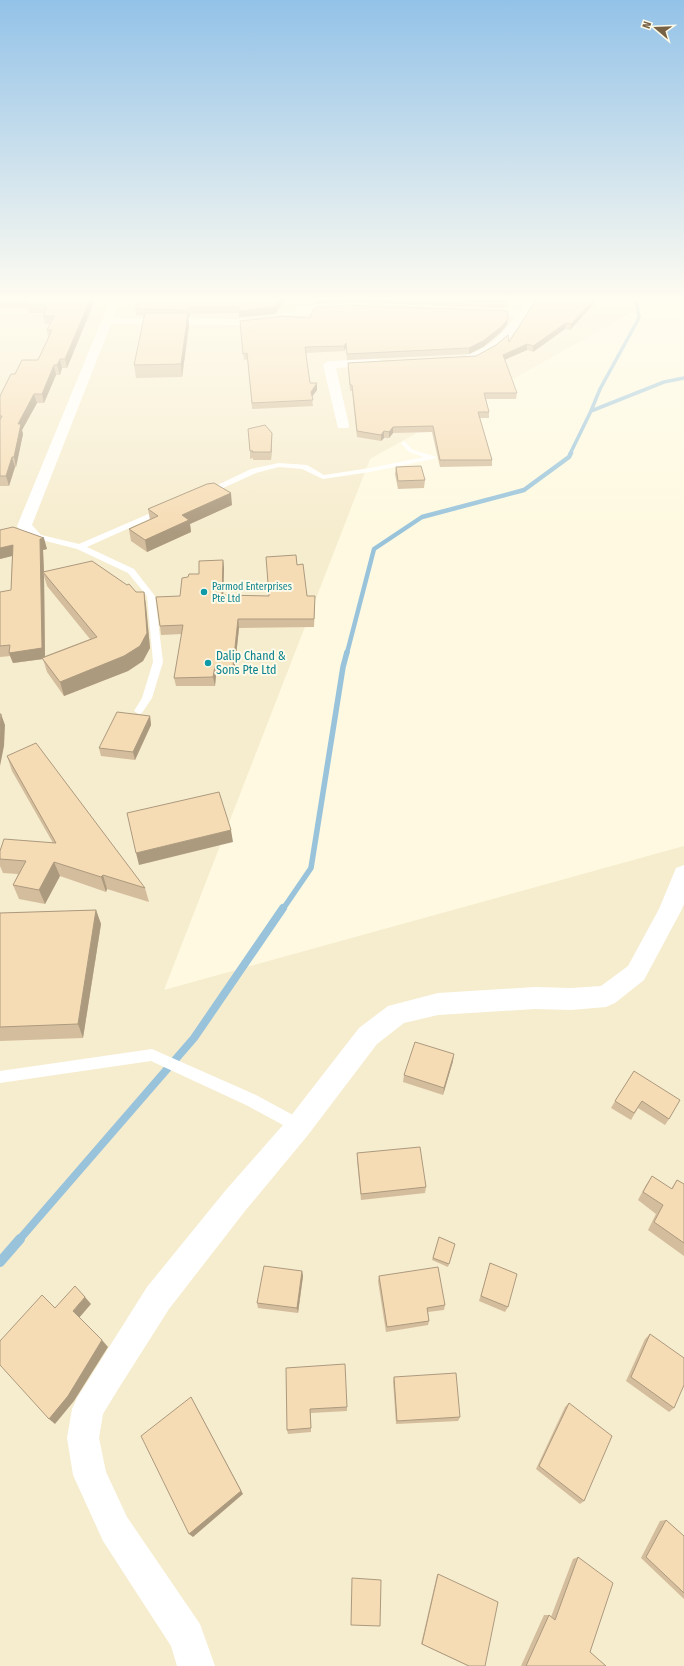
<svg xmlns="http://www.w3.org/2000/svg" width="684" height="1666" font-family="'Fira Sans Condensed',sans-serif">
  <rect width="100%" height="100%" fill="#fef9e0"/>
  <path fill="#f6ecce" d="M0 300H654L370 459 164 990 684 846V1666H0Z"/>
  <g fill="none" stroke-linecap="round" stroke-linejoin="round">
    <g stroke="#98c3db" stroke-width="3.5">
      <path d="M591 411 600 389 639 318 636 300"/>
      <path d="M570 454 591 411 664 382 684 378"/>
    </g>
    <path stroke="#98c3db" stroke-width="4.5" d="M347 653 374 549 422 517 524 490 569 457 571 453"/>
    <path stroke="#98c3db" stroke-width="5.5" d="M283 909 311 868 343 667 347 652"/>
    <path stroke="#98c3db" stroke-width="8" d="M19 1240 194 1038 283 908"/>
    <path stroke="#98c3db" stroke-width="10" d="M0 1262 20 1239"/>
    <g fill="#fff" fill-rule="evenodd">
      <path d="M404 441 413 450 437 457 433 459 370 472 323 479 302 469 279 467 256 473 210 494H204L203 492 251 469 279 463 307 465 324 475 370 468 424 457 409 452 401 443Z"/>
      <path d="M160 509H166L167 511 87 547 134 569 155 596 163 662 152 698 142 713 139 714 134 711 142 698 153 662 147 596 128 573 77 549 30 537 29 535 33 533 79 544Z"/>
      <path d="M152 1049 256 1095 304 1121 306 1126 304 1131 299 1133 294 1131 246 1105 151 1061 0 1083V1071Z"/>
    </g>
    <g fill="#fff" fill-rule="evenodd">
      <path d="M110 300H120L113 318 249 319 279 315 317 305 343 303 348 306 343 309 317 311 280 321 249 325 111 324 32 525 41 535 38 538C28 541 22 534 17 526Z"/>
      <path d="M527 300H537C524 321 494 368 464 360L462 358 464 356C489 349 501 336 516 316L480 315 475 312 476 310H520Z"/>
      <path d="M377 359 381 361 383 363 381 365 336 368 349 425 348 428H338L323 365 325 363 329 361Z"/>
      <path d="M684 865V904L681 911 644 980 615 1003 606 1007 571 1010 535 1009 438 1015 404 1023 377 1044 308 1135 245 1211 169 1309 117 1391 103 1414 99 1438 106 1472 127 1517 200 1624 215 1666H177L171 1646 103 1541 73 1475 67 1438 72 1409 77 1398 147 1287 225 1191 290 1117 359 1028 388 1006 438 993 535 987 571 988 601 986 628 966 659 909 676 868Z"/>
    </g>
  </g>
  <g fill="#d4bd9c" fill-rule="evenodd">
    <path d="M0 300H95L67 368H62L60 375H56L44 403H37L22 430 23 434 16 467H15L9 486H0V396L15 374 38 360 48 338 47 330 50 324H45L43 316 44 313H29L27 308H0Z"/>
    <path d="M139 300H285L275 314 239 317V313L191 314 190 317H188L189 326 182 377 136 378 134 365 144 316 136 315 135 309Z"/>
    <path d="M315 300H507V308L346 302 315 304Z"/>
    <path d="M536 300H595L594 304 570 330 565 329 533 352 527 350 504 360 517 393 516 399H486L489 412V418H480L492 460V466L440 467 432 432 393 433 389 438H384L381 441 357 437 352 391H350L348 363 476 356 509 342Z"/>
    <path d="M310 318 508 319 507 325 500 333 483 347 469 354 347 360 346 348 344 351 306 353 310 383 317 390 312 397 313 406 252 409 248 359 244 360 240 321Z"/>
    <path d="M272 433V441L271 460H253V458L250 459V451Z"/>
    <path d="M396 467 425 480 424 488 398 489 395 474Z"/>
    <path d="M232 505 190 524 191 532 147 552 131 541 129 529 150 520 148 509Z"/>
    <path d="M0 530 47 549 43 550 44 571 136 592H144L146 606 150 648 143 661 128 671 64 696 47 672 43 659 13 663 10 656 0 657V592L11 590 12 556 0 559ZM44 576 47 586 90 639 45 656Z"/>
    <path d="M223 560 224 568 223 595 269 596 297 565 307 596 315 604 314 627 239 628 234 675H216L215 686H176L174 678 182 634 161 635 160 626 180 596 199 574Z"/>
    <path d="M150 716 151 725 135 760 101 756 99 748Z"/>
    <path d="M7 756 145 888 149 902 107 889 106 892 60 876 45 904 19 899 13 885 18 874 3 873 0 866V851L53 843 12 771Z"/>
    <path d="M96 910 101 924 83 1038 0 1041V913Z"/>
    <path d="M453 1061 443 1095 403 1082 404 1075Z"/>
    <path d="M634 1071 669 1119 665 1125 638 1108 631 1120 611 1108 615 1101Z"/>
    <path d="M357 1153 426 1187 425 1193 361 1200 357 1160Z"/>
    <path d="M652 1176 671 1189 677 1180 684 1184V1256L648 1230 656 1214 638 1200 646 1185Z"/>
    <path d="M439 1237 455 1244 448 1267 432 1260Z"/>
    <path d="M490 1263 508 1307 505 1312 479 1301Z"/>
    <path d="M302 1271 303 1276 298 1313 258 1308 257 1303Z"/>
    <path d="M379 1276 445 1305 444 1310 428 1312 429 1321 428 1325 386 1332 378 1281Z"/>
    <path d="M650 1334 674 1408 669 1412 626 1381 645 1339Z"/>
    <path d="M286 1368 347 1407V1411L311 1413V1432L288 1434 287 1430Z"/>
    <path d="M394 1377 460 1417 458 1421 396 1424 393 1381Z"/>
    <path d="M569 1403 584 1501 580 1504 536 1469 565 1407Z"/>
    <path d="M666 1520 684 1536V1599L641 1558 660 1521Z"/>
    <path d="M578 1557 590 1652 606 1666H521L544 1615H549L551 1617 573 1559Z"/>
    <path d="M438 1574 485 1666H468L421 1644 437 1575Z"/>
  </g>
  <g fill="#ac9a7f">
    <path d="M90 300H95L67 368 65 359Z"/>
    <path d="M280 300H285L275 314 239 317V311Z"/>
    <path d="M315 300H346V302L315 304Z"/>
    <path d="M594 300H595L594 304 570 330 571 324Z"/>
    <path d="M188 313 189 326 182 377 181 364Z"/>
    <path d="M508 319 507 325 500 333 483 347 469 354V348Z"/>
    <path d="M566 323 565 329 533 352V346Z"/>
    <path d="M346 343V348L344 351V346Z"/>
    <path d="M527 344V350L502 361 503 355Z"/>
    <path d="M60 359 62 368 60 375 57 365Z"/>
    <path d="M54 365 56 375 44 403 42 394Z"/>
    <path d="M317 383V390L311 398V392Z"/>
    <path d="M34 394 37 403 22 430 23 434 16 467 14 457 18 424Z"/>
    <path d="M393 427V433L389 438V432Z"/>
    <path d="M384 431V438L381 441V435Z"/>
    <path d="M272 433V441L271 460V452Z"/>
    <path d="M12 457 15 467 9 486 6 476Z"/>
    <path d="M231 493 232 505 190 524 191 532 147 552 145 540 182 515Z"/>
    <path d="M44 538 47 549 43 550 44 573 43 572 44 576 45 659 42 658 43 659 13 663 9 653 40 539Z"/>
    <path d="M13 545 16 555 0 559V548Z"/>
    <path d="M223 560 224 568 223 604 222 595Z"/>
    <path d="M144 592 146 606 150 648 143 661 128 671 64 696 60 682Z"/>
    <path d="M238 619 239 628 234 675 233 666Z"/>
    <path d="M215 666 216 675 215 686 213 677Z"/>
    <path d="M1 714 5 725 4 746 0 766V736Z"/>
    <path d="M150 716 151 725 135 760 133 752Z"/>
    <path d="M231 830 233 842 139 865 136 853Z"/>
    <path d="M54 862 60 876 45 904 39 890Z"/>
    <path d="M103 875 107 889 106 892 101 877Z"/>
    <path d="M96 910 101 924 83 1038 78 1024Z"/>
    <path d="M454 1054 453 1061 443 1095 444 1088Z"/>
    <path d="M302 1271 303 1276 298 1313 297 1308Z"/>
    <path d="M85 1297 91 1304 79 1318 73 1311Z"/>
    <path d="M102 1340 108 1347 74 1401 55 1424 49 1419Z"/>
    <path d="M191 1397 243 1494 193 1537 189 1534Z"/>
  </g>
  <g fill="#f6dcb5" stroke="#ac9a7f">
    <path d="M29 300H90L65 359H60L57 365H54L42 394H34L18 424H21L14 457H12L6 476H0V420L2 416H0V396L11 374H15L22 360H38L52 330H47L54 316H43L47 307H45L46 305H27Z"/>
    <path d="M139 300H280L274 307 239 311 238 307H190V310L135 309Z"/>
    <path d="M468 300H507V301Z"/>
    <path d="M536 300H594L571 324 566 323 533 346 527 344 503 355 517 393H484L489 412H478L492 460H440L433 426 393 427 389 432 384 431 381 435 357 431 352 385H350L348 363 476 356 496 345 508 335 509 342Z"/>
    <path d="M346 305 508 311V319L501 327 483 341 469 348 347 354 346 343 344 346 305 347 310 383H317L311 392 313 400 252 403 247 353 243 354 240 321 284 316 310 318 314 308 317 307Z"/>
    <path d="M145 313H188L181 364 134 365Z"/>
    <path d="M265 425 272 433 271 452H252L253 451H250L248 429Z"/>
    <path d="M421 466 425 480 398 481 396 467Z"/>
    <path d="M214 483 231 493 182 515 189 520 145 540 129 529 158 516 148 509 207 484Z"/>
    <path d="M13 527 44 538 40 539 42 648 9 653 10 645 0 646V592L11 590 13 545 0 548V530Z"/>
    <path d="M296 555 297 565 303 564 307 596H315L314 619H238L233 666H215L213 677 174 678 183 625 160 626 156 597 180 596 182 578 188 577 189 574H199V561L223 560 222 595 269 596 266 557Z"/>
    <path d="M92 561 127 585 129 584 136 592H144L147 633 140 646 124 656 60 682 42 658 97 637 43 572Z"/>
    <path d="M117 712 150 716 133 752 99 748Z"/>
    <path d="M0 714H1L0 736Z"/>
    <path d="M36 743 145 888 103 875 101 877 54 862 39 890 13 885 26 861 0 859V851L4 839 56 843 7 756Z"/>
    <path d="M219 792 231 830 136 853 127 813Z"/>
    <path d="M96 910 78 1024 0 1027V913Z"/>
    <path d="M415 1042 454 1054 444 1088 404 1075Z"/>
    <path d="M634 1071 680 1100 669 1119 642 1101 634 1113 615 1101Z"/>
    <path d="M420 1147 426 1187 361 1194 357 1153Z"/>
    <path d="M652 1176 672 1189 677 1180 684 1184V1243L654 1222 663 1205 643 1192Z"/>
    <path d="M439 1237 455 1244 449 1264 433 1258Z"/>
    <path d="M490 1263 517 1274 508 1307 481 1296Z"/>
    <path d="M264 1266 302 1271 297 1308 257 1303Z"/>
    <path d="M438 1267 445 1305 427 1308 429 1321 387 1327 379 1276Z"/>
    <path d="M75 1286 85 1297 73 1311 102 1340 68 1396 49 1419 0 1365V1341L42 1295 55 1308Z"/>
    <path d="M650 1334 684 1358V1385L674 1408 631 1377Z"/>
    <path d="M345 1364 347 1407 310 1409 311 1428 287 1430 286 1368Z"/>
    <path d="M456 1373 460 1417 397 1421 394 1377Z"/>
    <path d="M191 1397 241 1491 189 1534 141 1436Z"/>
    <path d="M569 1403 612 1436 584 1501 539 1466Z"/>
    <path d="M666 1520 684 1536V1593L646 1557Z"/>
    <path d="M578 1557 613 1583 590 1652 606 1666H526L549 1615 555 1620Z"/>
    <path d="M438 1574 498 1602 485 1666H469L422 1644Z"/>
    <path d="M352 1578 381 1580 380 1626 351 1625Z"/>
  </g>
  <linearGradient id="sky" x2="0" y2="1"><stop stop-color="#93c2e8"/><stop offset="0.56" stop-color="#fffcf1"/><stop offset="1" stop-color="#fffcf1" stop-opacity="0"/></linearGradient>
  <rect width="684" height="533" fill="url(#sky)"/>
  <g fill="#0f9aa8" stroke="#fffbe8" stroke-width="1.5">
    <circle cx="204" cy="592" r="4"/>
    <circle cx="208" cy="663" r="4"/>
  </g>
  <g text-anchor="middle" stroke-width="4" stroke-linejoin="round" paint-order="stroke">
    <g font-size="10" fill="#0d838f" stroke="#fffbe8" text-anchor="start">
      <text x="212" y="590">Parmod Enterprises<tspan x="212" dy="12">Pte Ltd</tspan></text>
    </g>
    <g font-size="12" fill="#0d838f" stroke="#fffbe8" text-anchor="start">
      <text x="216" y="660">Dalip Chand &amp;<tspan x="216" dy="14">Sons Pte Ltd</tspan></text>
    </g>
  </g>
  <g transform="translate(656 28) rotate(289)" stroke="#fffbe8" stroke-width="3" paint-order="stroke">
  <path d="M0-3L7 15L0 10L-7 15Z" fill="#766145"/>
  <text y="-6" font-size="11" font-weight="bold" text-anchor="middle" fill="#766145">N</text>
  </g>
</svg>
